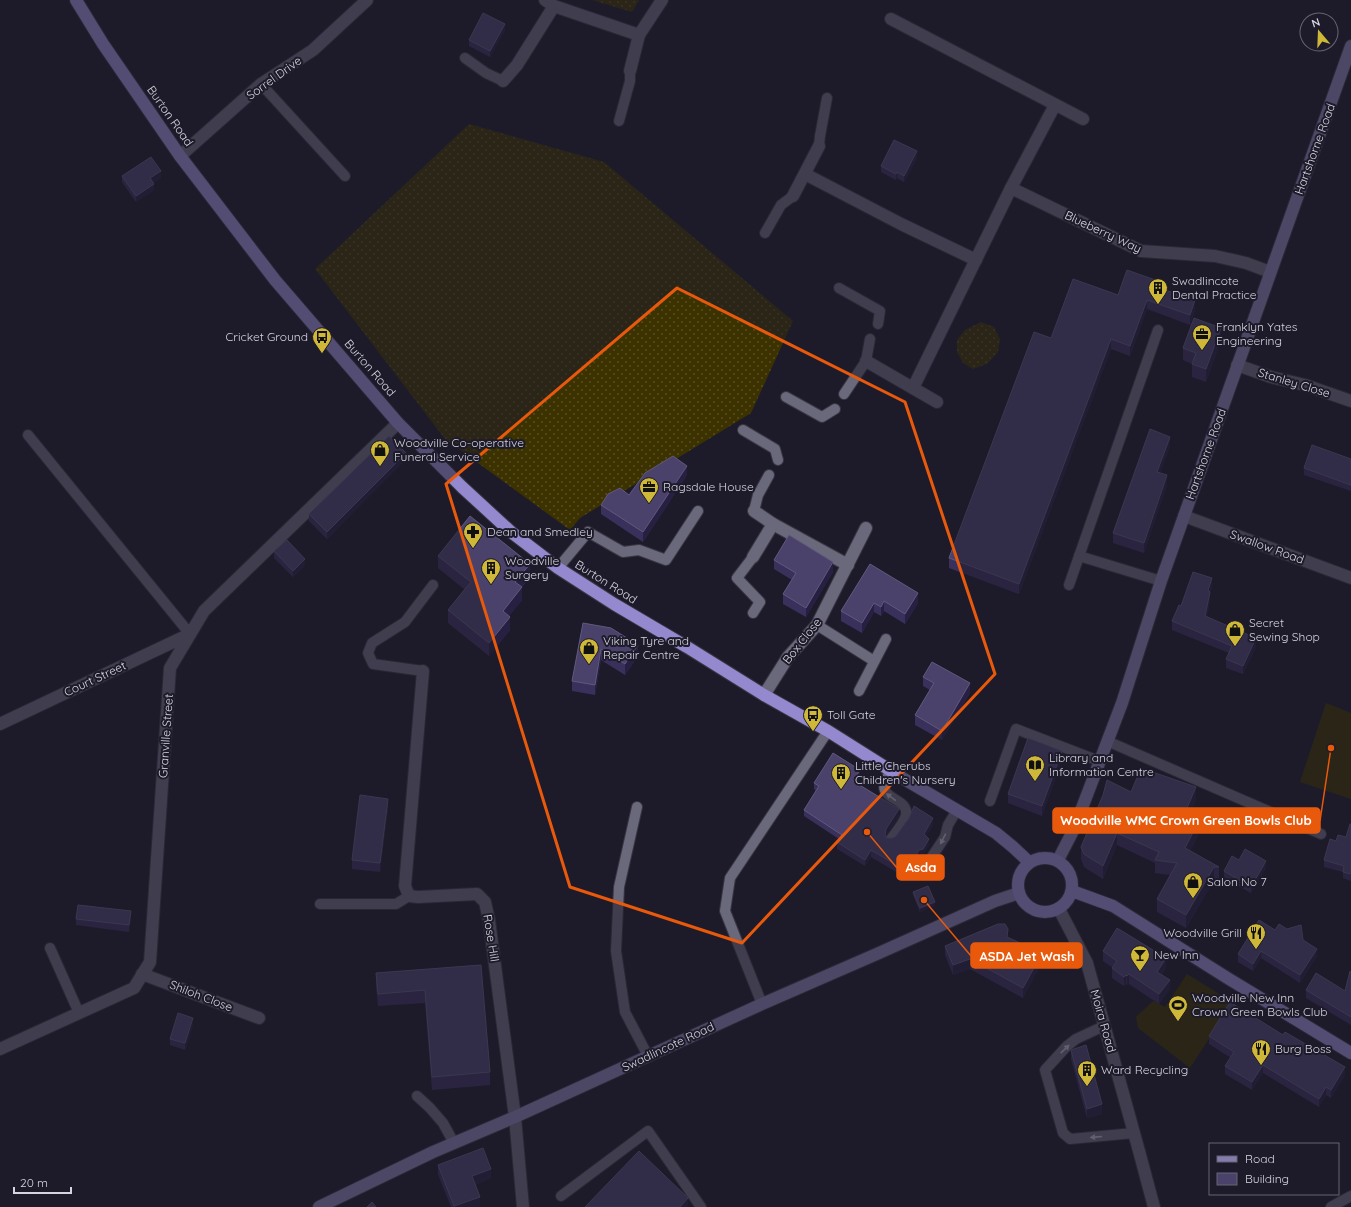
<svg xmlns="http://www.w3.org/2000/svg" width="1351" height="1207" font-family="Quicksand,sans-serif">
  <defs>
    <pattern id="grass-dots" width="8" height="8" patternUnits="userSpaceOnUse"><rect width="8" height="8" fill="#3b3200"/><path d="M2 2h.1M6 6h.1" fill="none" stroke="#564f25" stroke-width="1.8" stroke-linecap="round"/></pattern>
  </defs>
  <rect width="100%" height="100%" fill="#1d1b2a"/>
  <g fill="url(#grass-dots)">
    <path d="M592 0H639L632 12Z"/>
    <path d="M469 124 604 162 793 321 751 413 580 518 570 530 445 439 315 269Z"/>
    <path d="M981 322 994 327 1000 339 998 352 987 364 973 369 963 363 957 352V340L965 330Z"/>
  </g>
  <g fill="#3b3200">
    <path d="M1326 703 1351 713V799L1300 782Z"/>
    <path d="M1187 974 1229 1000 1231 1005 1190 1068 1138 1028 1136 1017 1153 1001 1165 1007Z"/>
  </g>
  <g fill="none" stroke-linecap="round" stroke-linejoin="round">
    <defs>
      <g id="lane">
        <path d="M465 58 486 73 503 81"/>
        <path d="M261 84 345 176"/>
        <path d="M619 121 630 81V71"/>
        <path d="M819 146 820 136 827 98"/>
        <path d="M765 233 781 205 793 196"/>
        <path d="M839 288 880 311 878 324"/>
        <path d="M844 394 866 361 870 339"/>
        <path d="M786 397 822 417 835 409"/>
        <path d="M743 430 775 449 778 460"/>
        <path d="M28 435 190 634"/>
        <path d="M754 511 758 495 769 475"/>
        <path d="M1079 556 1161 581"/>
        <path d="M558 568 588 532 623 552 639 550 666 560 698 511"/>
        <path d="M1069 585 1158 330"/>
        <path d="M753 613 760 602 737 578 753 557"/>
        <path d="M817 625 874 661"/>
        <path d="M423 671 373 664 368 653 372 643 405 622 433 585"/>
        <path d="M859 691 886 639"/>
        <path d="M1107 741 1321 834"/>
        <path d="M891 771C889 774 886 778 885 782 879 800 909 798 906 815 904 823 896 832 891 839"/>
        <path d="M990 801 1016 729 1099 761"/>
        <path d="M637 807 619 887 616 951 625 1012 648 1056"/>
        <path d="M923 862 929 861 945 837 948 825 957 810"/>
        <path d="M320 904H396L409 896"/>
        <path d="M50 948 79 1013"/>
        <path d="M762 1004 725 911 730 878 828 731"/>
        <path d="M1104 1026 1076 1039 1067 1046 1045 1070 1063 1133 1070 1139 1134 1133"/>
        <path d="M417 1096 430 1108 443 1123 454 1143"/>
        <path d="M561 1196 648 1131 701 1207"/>
        <path d="M1331 1207 1351 1196"/>
      </g>
      <g id="street">
        <path d="M545 0 554 6 639 35"/>
        <path d="M891 19 1083 119"/>
        <path d="M630 71 639 35 662 0"/>
        <path d="M503 81 517 65 554 6"/>
        <path d="M180 156 261 84 313 50 367 0"/>
        <path d="M805 174 901 224 976 260"/>
        <path d="M1011 188 1141 251 1215 256 1246 263 1270 272"/>
        <path d="M793 196 819 146"/>
        <path d="M866 361 937 402"/>
        <path d="M1237 365 1271 377 1305 385 1351 401"/>
        <path d="M913 388 1011 188 1055 105"/>
        <path d="M754 511 773 524 848 565"/>
        <path d="M1184 516 1351 578"/>
        <path d="M753 557 773 524"/>
        <path d="M423 671 405 886 409 896 418 897 477 894 485 902 489 920 515 1117 523 1207"/>
        <path d="M764 695 788 657 817 625 866 528"/>
        <path d="M0 724 190 634"/>
        <path d="M142 974 259 1018"/>
        <path d="M0 1049 134 988 150 962 170 668 204 611 398 423"/>
      </g>
      <path id="secondary" d="M1059 909 1087 963 1139 1151 1154 1207"/>
      <g id="primary">
        <path d="M1058 860 1074 829 1122 703 1161 581 1351 46"/>
        <path d="M319 1207 433 1152 515 1117 762 1004 879 953 995 901 1019 893"/>
      </g>
      <g id="highway">
        <path d="M76 0 103 44 180 156 275 280 398 423 462 487 511 532 558 568 614 604 687 647 764 695 828 731 904 779 996 833 1013 847 1029 862"/>
        <circle cx="1045" cy="885" r="27"/>
        <path d="M1072 891 1113 906 1229 979 1351 1053"/>
      </g>
    </defs>
    <use href="#lane" stroke="#393743" stroke-width="12"/>
    <use href="#street" stroke="#393743" stroke-width="14"/>
    <use href="#secondary" stroke="#393743" stroke-width="14"/>
    <use href="#primary" stroke="#393743" stroke-width="14"/>
    <use href="#highway" stroke="#393743" stroke-width="14"/>
    <use href="#lane" stroke="#6a687b" stroke-width="10"/>
    <use href="#street" stroke="#6a687b" stroke-width="12"/>
    <use href="#secondary" stroke="#6a687b" stroke-width="12"/>
    <use href="#primary" stroke="#837cad" stroke-width="12"/>
    <use href="#highway" stroke="#9489ce" stroke-width="12"/>
  </g>
  <g fill="#3a305c">
    <path d="M505 30 490 57 469 46V40Z"/>
    <path d="M917 158 904 182 897 178 896 180 881 172V166Z"/>
    <path d="M122 176 161 178 153 183 154 190 136 202 122 182Z"/>
    <path d="M1158 287 1195 310 1190 325 1147 309 1130 356 1111 349 1019 594 949 568V558L1051 338 1118 295Z"/>
    <path d="M1221 340 1206 382 1192 377V364L1183 360V348Z"/>
    <path d="M1170 446 1160 473 1167 485 1144 553 1113 543V533Z"/>
    <path d="M406 459 327 539 309 521V514Z"/>
    <path d="M1351 459V491L1304 475V468Z"/>
    <path d="M687 475 643 542 601 514V505Z"/>
    <path d="M274 551 305 565 293 577 274 558Z"/>
    <path d="M438 556 530 576 522 587V600L509 616 510 630 489 656 448 623V610L464 589 438 568Z"/>
    <path d="M774 560 833 572 806 617 783 604V594L792 580 774 569Z"/>
    <path d="M870 564 918 603 905 624 884 611 881 616 874 612 862 633 841 621V611Z"/>
    <path d="M1212 587 1210 593V601L1207 616 1256 647 1243 674 1226 668V659L1229 653 1172 630V621L1181 606Z"/>
    <path d="M583 623 638 656 625 675 601 660 595 695 572 691V681Z"/>
    <path d="M923 677 970 693 942 740 915 725V715L930 690 923 686Z"/>
    <path d="M1062 760 1042 816 1008 803V794Z"/>
    <path d="M860 777 856 783 899 816 886 835 887 838H893L933 825 926 836 929 845 923 855 919 857 917 859V865L908 879 871 857 865 866 837 849V842L839 839 804 816V810L816 791 814 789V783Z"/>
    <path d="M1131 792 1196 800 1192 809 1203 826 1190 851 1219 867V880H1214L1186 928 1157 912V899L1170 875 1155 873V863L1117 845 1103 879 1084 867 1081 859V847Z"/>
    <path d="M388 808 380 872 352 869V860Z"/>
    <path d="M1351 824V881L1343 878V872L1324 867V860L1336 841 1346 837Z"/>
    <path d="M1239 860 1266 868 1251 893 1224 878V871Z"/>
    <path d="M913 892 935 905 920 912 913 895Z"/>
    <path d="M131 917 129 932 76 925V919Z"/>
    <path d="M1275 930 1303 940 1317 956 1300 983 1261 958 1253 971 1238 962V954Z"/>
    <path d="M1008 937 1042 962 1023 998 970 969 953 975 945 955V946Z"/>
    <path d="M1103 951 1166 968 1162 974 1170 989 1159 1004 1129 984 1127 985 1126 984 1124 986 1112 978V967L1103 961Z"/>
    <path d="M481 965 490 1072V1085L432 1090 425 1003 378 1006 376 985V973Z"/>
    <path d="M1351 972V1025L1306 998V990L1345 991Z"/>
    <path d="M193 1025 185 1050 170 1045V1039Z"/>
    <path d="M1209 1036 1345 1075 1331 1098 1326 1095 1319 1107 1263 1073 1252 1090 1225 1074V1066L1231 1058 1209 1044Z"/>
    <path d="M1071 1050 1102 1114 1087 1118 1071 1059Z"/>
    <path d="M438 1165 491 1178 475 1185 480 1206 478 1207H451L438 1174Z"/>
  </g>
  <g fill="#272042">
    <path d="M505 24V30L490 57V51Z"/>
    <path d="M917 151V158L904 182V176Z"/>
    <path d="M161 171V178L150 185V178Z"/>
    <path d="M897 172V178L896 180V174Z"/>
    <path d="M154 184V190L136 202V196Z"/>
    <path d="M1147 300V309L1130 356V346Z"/>
    <path d="M1195 300V310L1190 325V315Z"/>
    <path d="M1221 328V340L1206 382V369Z"/>
    <path d="M1111 339V349L1019 594V584Z"/>
    <path d="M1170 437V446L1157 482V472Z"/>
    <path d="M406 453V459L327 539V532Z"/>
    <path d="M687 466V475L643 542V532Z"/>
    <path d="M1167 475V485L1144 553V543Z"/>
    <path d="M305 559V565L293 577V571Z"/>
    <path d="M833 562V572L806 617V608Z"/>
    <path d="M530 564V576L515 595V582Z"/>
    <path d="M1212 578V587L1210 593V601L1205 624V616L1208 590Z"/>
    <path d="M522 587V600L503 624V611Z"/>
    <path d="M918 593V603L905 624V614Z"/>
    <path d="M884 601V611L881 616V607Z"/>
    <path d="M874 603V612L862 633V623Z"/>
    <path d="M510 617V630L489 656V643Z"/>
    <path d="M1256 638V647L1243 674V666Z"/>
    <path d="M638 645V656L625 675V664Z"/>
    <path d="M601 649V660L595 695V685Z"/>
    <path d="M970 683V693L942 740V731Z"/>
    <path d="M1062 751V760L1042 816V806Z"/>
    <path d="M860 770V777L853 788V781Z"/>
    <path d="M1196 787V800L1187 820V808Z"/>
    <path d="M388 799V808L380 872V863Z"/>
    <path d="M899 809V816L886 835H885L886 829Z"/>
    <path d="M1203 813V826L1185 861V848Z"/>
    <path d="M933 818V825L924 841V834Z"/>
    <path d="M1117 833V845L1103 879V866Z"/>
    <path d="M929 839V845L923 855 919 857 917 859V865L908 879V872L917 853Z"/>
    <path d="M871 850V857L865 866V860Z"/>
    <path d="M1266 861V868L1251 893V887Z"/>
    <path d="M1214 867V880L1186 928V915Z"/>
    <path d="M935 902V905L920 912V908Z"/>
    <path d="M131 911V917L129 932V925Z"/>
    <path d="M1317 949V956L1300 983V975Z"/>
    <path d="M1261 951V958L1253 971V964Z"/>
    <path d="M1042 953V962L1023 998V988Z"/>
    <path d="M1166 958V968L1157 981V972Z"/>
    <path d="M970 959V969L953 975V965Z"/>
    <path d="M1129 974V984L1127 985V976Z"/>
    <path d="M1126 975V984L1124 986V977Z"/>
    <path d="M1170 980V989L1159 1004V994Z"/>
    <path d="M193 1018V1025L185 1050V1043Z"/>
    <path d="M1263 1065V1073L1252 1090V1082Z"/>
    <path d="M1345 1067V1075L1331 1098V1090Z"/>
    <path d="M1326 1087V1095L1319 1107V1099Z"/>
    <path d="M1102 1104V1114L1087 1118V1109Z"/>
    <path d="M491 1169V1178L472 1186V1176Z"/>
    <path d="M480 1197V1206L478 1207H454V1206Z"/>
    <path d="M688 1198V1207H680Z"/>
  </g>
  <g fill="#4a426a" stroke="#60597c">
    <path d="M483 13 505 24 490 51 469 40Z"/>
    <path d="M894 140 917 151 904 176 897 172 896 174 881 166Z"/>
    <path d="M151 157 161 171 150 178 154 184 136 196 122 176Z"/>
    <path d="M1127 270 1158 281 1156 287 1195 300 1190 315 1147 300 1130 346 1111 339 1019 584 949 558 1034 332 1051 338 1073 279 1118 295Z"/>
    <path d="M1194 318 1221 328 1206 369 1192 364 1196 353 1183 348Z"/>
    <path d="M1150 429 1170 437 1157 472 1167 475 1144 543 1113 533Z"/>
    <path d="M389 436 406 453 327 532 309 514Z"/>
    <path d="M1312 445 1351 459V485L1304 468Z"/>
    <path d="M673 456 687 466 643 532 601 505 608 494 620 488 629 495 645 473Z"/>
    <path d="M470 516 530 564 515 582 522 587 503 611 510 617 489 643 448 610 471 582 438 556Z"/>
    <path d="M789 535 833 562 806 608 783 594 796 573 774 560Z"/>
    <path d="M287 540 305 559 293 571 274 551Z"/>
    <path d="M870 564 918 593 905 614 884 601 881 607 874 603 862 623 841 611Z"/>
    <path d="M1193 572 1212 578 1208 590 1210 592 1205 616 1256 638 1243 666 1226 659 1232 646 1172 621 1179 605 1181 606Z"/>
    <path d="M583 623 611 628 638 645 625 664 601 649 595 685 572 681Z"/>
    <path d="M932 662 970 683 942 731 915 715 934 683 923 677Z"/>
    <path d="M1028 738 1062 751 1042 806 1008 794Z"/>
    <path d="M833 753 860 770 853 781 899 809 886 829 885 835 887 838H893L896 836 909 818 914 806 933 818 924 834 929 839 923 849 919 850 917 853V858L908 872 871 850 865 860 837 842 842 835 804 810 819 786 814 783Z"/>
    <path d="M1141 768 1196 787 1187 808 1203 813 1185 848 1219 867H1214L1186 915 1157 899 1177 863 1155 860 1159 852 1117 833 1103 866 1084 854 1081 847 1103 795 1107 780 1131 792Z"/>
    <path d="M360 795 388 799 380 863 352 860Z"/>
    <path d="M1350 824H1351V874L1343 872 1344 866 1324 860 1330 839 1336 841 1338 835 1346 837Z"/>
    <path d="M1245 849 1266 861 1251 887 1224 871 1232 856 1239 860Z"/>
    <path d="M928 886 935 902 920 908 913 892Z"/>
    <path d="M78 905 131 911 129 925 76 919Z"/>
    <path d="M1259 920 1275 930 1279 924 1287 929 1301 925 1303 940 1317 949 1300 975 1261 951 1253 964 1238 954Z"/>
    <path d="M998 924H1005L1008 929 1007 937 1042 953 1023 988 970 959 953 965 945 946Z"/>
    <path d="M1117 928 1166 958 1157 972 1170 980 1159 994 1129 974 1127 976 1126 975 1124 977 1112 968 1117 961 1103 951Z"/>
    <path d="M481 965 490 1072 432 1077 425 990 378 994 376 973Z"/>
    <path d="M1350 971 1351 972V1017L1306 990 1316 973 1345 991Z"/>
    <path d="M1230 1002 1283 1035 1285 1032 1345 1067 1331 1090 1326 1087 1319 1099 1263 1065 1252 1082 1225 1066 1234 1052 1209 1036Z"/>
    <path d="M178 1013 193 1018 185 1043 170 1039Z"/>
    <path d="M1086 1045 1102 1104 1087 1109 1071 1050Z"/>
    <path d="M483 1148 491 1169 472 1176 480 1197 454 1206 438 1165Z"/>
    <path d="M639 1151 688 1198 680 1207H585Z"/>
    <path d="M372 1202 376 1207H367Z"/>
  </g>
  <defs><path id="oneway-solid" d="M-6-.8H1V-3.2L6.5 0L1 3.2V.8H-6Z"/></defs>
  <g fill="#b5b4c1">
    <use href="#oneway-solid" transform="translate(891 797) rotate(-144)"/>
    <use href="#oneway-solid" transform="translate(943 839) rotate(117)"/>
    <use href="#oneway-solid" transform="translate(1065 1049) rotate(-44)"/>
    <use href="#oneway-solid" transform="translate(1096 1137) rotate(175)"/>
  </g>
  <path d="M0 0H1351V1207H0ZM677 288 905 402 995 674 742 943 570 887 446 484Z" fill="#1d1b2a" fill-opacity=".55" fill-rule="evenodd"/>
  <path fill="none" stroke="#e8590c" stroke-width="3" stroke-linejoin="round" d="M677 288 905 402 995 674 742 943 570 887 446 484Z"/>
  <defs>
    <symbol id="building-pin" viewBox="-11 -11 22 30"><path d="M0 17L-7.5 6A9.5 9.5 0 1 1 7.5 6Z" fill="#cfb837" stroke="#1d1b2a"/><path d="M-4-6H4V6H1V3H-1V6H-4ZM-2.5-4.3h1.7v1.8h-1.7ZM.8-4.3h1.7v1.8H.8ZM-2.5-1h1.7V.8h-1.7ZM.8-1h1.7V.8H.8Z" fill="#111"/></symbol>
    <symbol id="office-pin" viewBox="-11 -11 22 30"><path d="M0 17L-7.5 6A9.5 9.5 0 1 1 7.5 6Z" fill="#cfb837" stroke="#1d1b2a"/><path d="M-6-3h4V-5.5h4V-3h4V5H-6ZM-1-4.5V-3h2v-1.5ZM-6 0V1H6V0Z" fill="#111"/></symbol>
    <symbol id="bus-pin" viewBox="-11 -11 22 30"><path d="M0 17L-7.5 6A9.5 9.5 0 1 1 7.5 6Z" fill="#cfb837" stroke="#1d1b2a"/><path d="M-5-6H5V4H4V6H2V4H-2V6H-4V4H-5ZM-3.5-4V0h7V-4ZM-3.5 1.2v1.5H-2V1.2ZM2 1.2v1.5H3.5V1.2Z" fill="#111"/></symbol>
    <symbol id="shop-pin" viewBox="-11 -11 22 30"><path d="M0 17L-7.5 6A9.5 9.5 0 1 1 7.5 6Z" fill="#cfb837" stroke="#1d1b2a"/><path d="M-5-2.5h2.3a2.7 3.5 0 0 1 5.4 0H5L5.5 6h-11ZM-1.5-2.5h3a1.5 2.3 0 0 0-3 0Z" fill="#111"/></symbol>
    <symbol id="pharmacy-pin" viewBox="-11 -11 22 30"><path d="M0 17L-7.5 6A9.5 9.5 0 1 1 7.5 6Z" fill="#cfb837" stroke="#1d1b2a"/><path d="M-2-6h4v4h4v4h-4v4h-4v-4h-4v-4h4Z" fill="#111"/></symbol>
    <symbol id="library-pin" viewBox="-11 -11 22 30"><path d="M0 17L-7.5 6A9.5 9.5 0 1 1 7.5 6Z" fill="#cfb837" stroke="#1d1b2a"/><path d="M-6-4Q-3-5.5-.7-3.5V5Q-3 3-6 4ZM6-4Q3-5.5 .7-3.5V5Q3 3 6 4Z" fill="#111"/></symbol>
    <symbol id="restaurant-pin" viewBox="-11 -11 22 30"><path d="M0 17L-7.5 6A9.5 9.5 0 1 1 7.5 6Z" fill="#cfb837" stroke="#1d1b2a"/><path d="M-5-6h1v4h1v-4h1v4h1v-4h1v5L-1.5 .5V6h-2V.5L-5-1ZM5-6V6H3V1.5H1.5Q1.5-4 5-6Z" fill="#111"/></symbol>
    <symbol id="bar-pin" viewBox="-11 -11 22 30"><path d="M0 17L-7.5 6A9.5 9.5 0 1 1 7.5 6Z" fill="#cfb837" stroke="#1d1b2a"/><path d="M-6-5H6L.8 .8V4.5H3.5V6h-7V4.5H-.8V.8Z" fill="#111"/></symbol>
    <symbol id="stadium-pin" viewBox="-11 -11 22 30"><path d="M0 17L-7.5 6A9.5 9.5 0 1 1 7.5 6Z" fill="#cfb837" stroke="#1d1b2a"/><path d="M0-5a6.5 5 0 1 0 0 10a6.5 5 0 1 0 0-10ZM-3.5-1.8h7v3.6h-7Z" fill="#111"/></symbol>
  </defs>
  <g fill-rule="evenodd">
    <use href="#building-pin" x="1147" y="277" width="22" height="30"/>
    <use href="#office-pin" x="1191" y="323" width="22" height="30"/>
    <use href="#bus-pin" x="311" y="326" width="22" height="30"/>
    <use href="#shop-pin" x="369" y="439" width="22" height="30"/>
    <use href="#office-pin" x="638" y="476" width="22" height="30"/>
    <use href="#pharmacy-pin" x="462" y="521" width="22" height="30"/>
    <use href="#building-pin" x="480" y="557" width="22" height="30"/>
    <use href="#shop-pin" x="1224" y="619" width="22" height="30"/>
    <use href="#shop-pin" x="578" y="637" width="22" height="30"/>
    <use href="#bus-pin" x="802" y="704" width="22" height="30"/>
    <use href="#library-pin" x="1024" y="754" width="22" height="30"/>
    <use href="#building-pin" x="830" y="762" width="22" height="30"/>
    <use href="#shop-pin" x="1182" y="871" width="22" height="30"/>
    <use href="#restaurant-pin" x="1245" y="922" width="22" height="30"/>
    <use href="#bar-pin" x="1129" y="944" width="22" height="30"/>
    <use href="#stadium-pin" x="1167" y="994" width="22" height="30"/>
    <use href="#restaurant-pin" x="1250" y="1038" width="22" height="30"/>
    <use href="#building-pin" x="1076" y="1059" width="22" height="30"/>
  </g>
  <g text-anchor="middle" stroke-width="4" stroke-linejoin="round" paint-order="stroke">
    <g font-size="12" fill="#d5d4df" stroke="#1d1b2a">
      <text transform="translate(274 78) rotate(-36)" y="4">Sorrel Drive</text>
      <text transform="translate(170 116) rotate(55)" y="4">Burton Road</text>
      <text transform="translate(1315 149) rotate(-70)" y="4">Hartshorne Road</text>
      <text transform="translate(1103 232) rotate(25)" y="4">Blueberry Way</text>
      <text transform="translate(370 368) rotate(49)" y="4">Burton Road</text>
      <text transform="translate(1294 383) rotate(17)" y="4">Stanley Close</text>
      <text transform="translate(1206 454) rotate(-70)" y="4">Hartshorne Road</text>
      <text transform="translate(1267 547) rotate(20)" y="4">Swallow Road</text>
      <text transform="translate(606 582) rotate(32)" y="4">Burton Road</text>
      <text transform="translate(802 641) rotate(-52)" y="4">Box Close</text>
      <text transform="translate(95 679) rotate(-25)" y="4">Court Street</text>
      <text transform="translate(166 736) rotate(-86)" y="4">Granville Street</text>
      <text transform="translate(491 938) rotate(81)" y="4">Rose Hill</text>
      <text transform="translate(201 996) rotate(21)" y="4">Shiloh Close</text>
      <text transform="translate(1103 1021) rotate(74)" y="4">Moira Road</text>
      <text transform="translate(668 1047) rotate(-25)" y="4">Swadlincote Road</text>
    </g>
    <g font-size="12" fill="#d5d4df" stroke="#1d1b2a" text-anchor="start">
      <text x="1172" y="285">Swadlincote<tspan x="1172" dy="14">Dental Practice</tspan></text>
      <text x="1216" y="331">Franklyn Yates<tspan x="1216" dy="14">Engineering</tspan></text>
      <text x="308" y="341" text-anchor="end">Cricket Ground</text>
      <text x="394" y="447">Woodville Co-operative<tspan x="394" dy="14">Funeral Service</tspan></text>
      <text x="663" y="491">Ragsdale House</text>
      <text x="487" y="536">Dean and Smedley</text>
      <text x="505" y="565">Woodville<tspan x="505" dy="14">Surgery</tspan></text>
      <text x="1249" y="627">Secret<tspan x="1249" dy="14">Sewing Shop</tspan></text>
      <text x="603" y="645">Viking Tyre and<tspan x="603" dy="14">Repair Centre</tspan></text>
      <text x="827" y="719">Toll Gate</text>
      <text x="1049" y="762">Library and<tspan x="1049" dy="14">Information Centre</tspan></text>
      <text x="855" y="770">Little Cherubs<tspan x="855" dy="14">Children's Nursery</tspan></text>
      <text x="1207" y="886">Salon No 7</text>
      <text x="1242" y="937" text-anchor="end">Woodville Grill</text>
      <text x="1154" y="959">New Inn</text>
      <text x="1192" y="1002">Woodville New Inn<tspan x="1192" dy="14">Crown Green Bowls Club</tspan></text>
      <text x="1275" y="1053">Burg Boss</text>
      <text x="1101" y="1074">Ward Recycling</text>
    </g>
  </g>
  <path fill="none" stroke="#e8590c" stroke-width="1.5" d="M1331 748L1320 821M867 832L897 868M924 900L971 956"/>
  <g fill="#e8590c" stroke="#1d1b2a" stroke-width="1.5">
    <circle cx="1331" cy="748" r="4"/>
    <circle cx="867" cy="832" r="4"/>
    <circle cx="924" cy="900" r="4"/>
  </g>
  <g fill="#e8590c" stroke="#e8590c" stroke-width="1.5">
    <rect x="1053" y="808" width="267" height="25" rx="4"/>
    <rect x="897" y="855" width="47" height="25" rx="4"/>
    <rect x="971" y="943" width="111" height="25" rx="4"/>
  </g>
  <g font-size="13" text-anchor="middle" font-weight="bold" fill="#fff">
    <text x="1186" y="825">Woodville WMC Crown Green Bowls Club</text>
    <text x="921" y="872">Asda</text>
    <text x="1027" y="961">ASDA Jet Wash</text>
  </g>
  <rect x="1209" y="1143" width="130" height="52" fill="#1d1b2a" stroke="#676572"/>
  <rect x="1217" y="1156" width="20" height="6" fill="#837cad" stroke="#676572"/>
  <text x="1245" y="1163" font-size="12" fill="#d5d4df">Road</text>
  <rect x="1217" y="1173" width="20" height="12" fill="#4a426a" stroke="#676572"/>
  <text x="1245" y="1183" font-size="12" fill="#d5d4df">Building</text>
  <g transform="translate(1319 32) rotate(341)"><circle r="19" fill="#1d1b2a" stroke="#676572"/>
  <path d="M0-3L7 15L0 10L-7 15Z" fill="#cfb837"/>
  <text y="-6" font-size="11" font-weight="bold" text-anchor="middle" fill="#d5d4df">N</text>
  </g>
  <path d="M14 1187v6h57v-6" fill="none" stroke="#d5d4df" stroke-width="2"/>
  <text x="20" y="1187" font-size="12" fill="#d5d4df" stroke="#1d1b2a" stroke-width="3" paint-order="stroke">20 m</text>
</svg>
